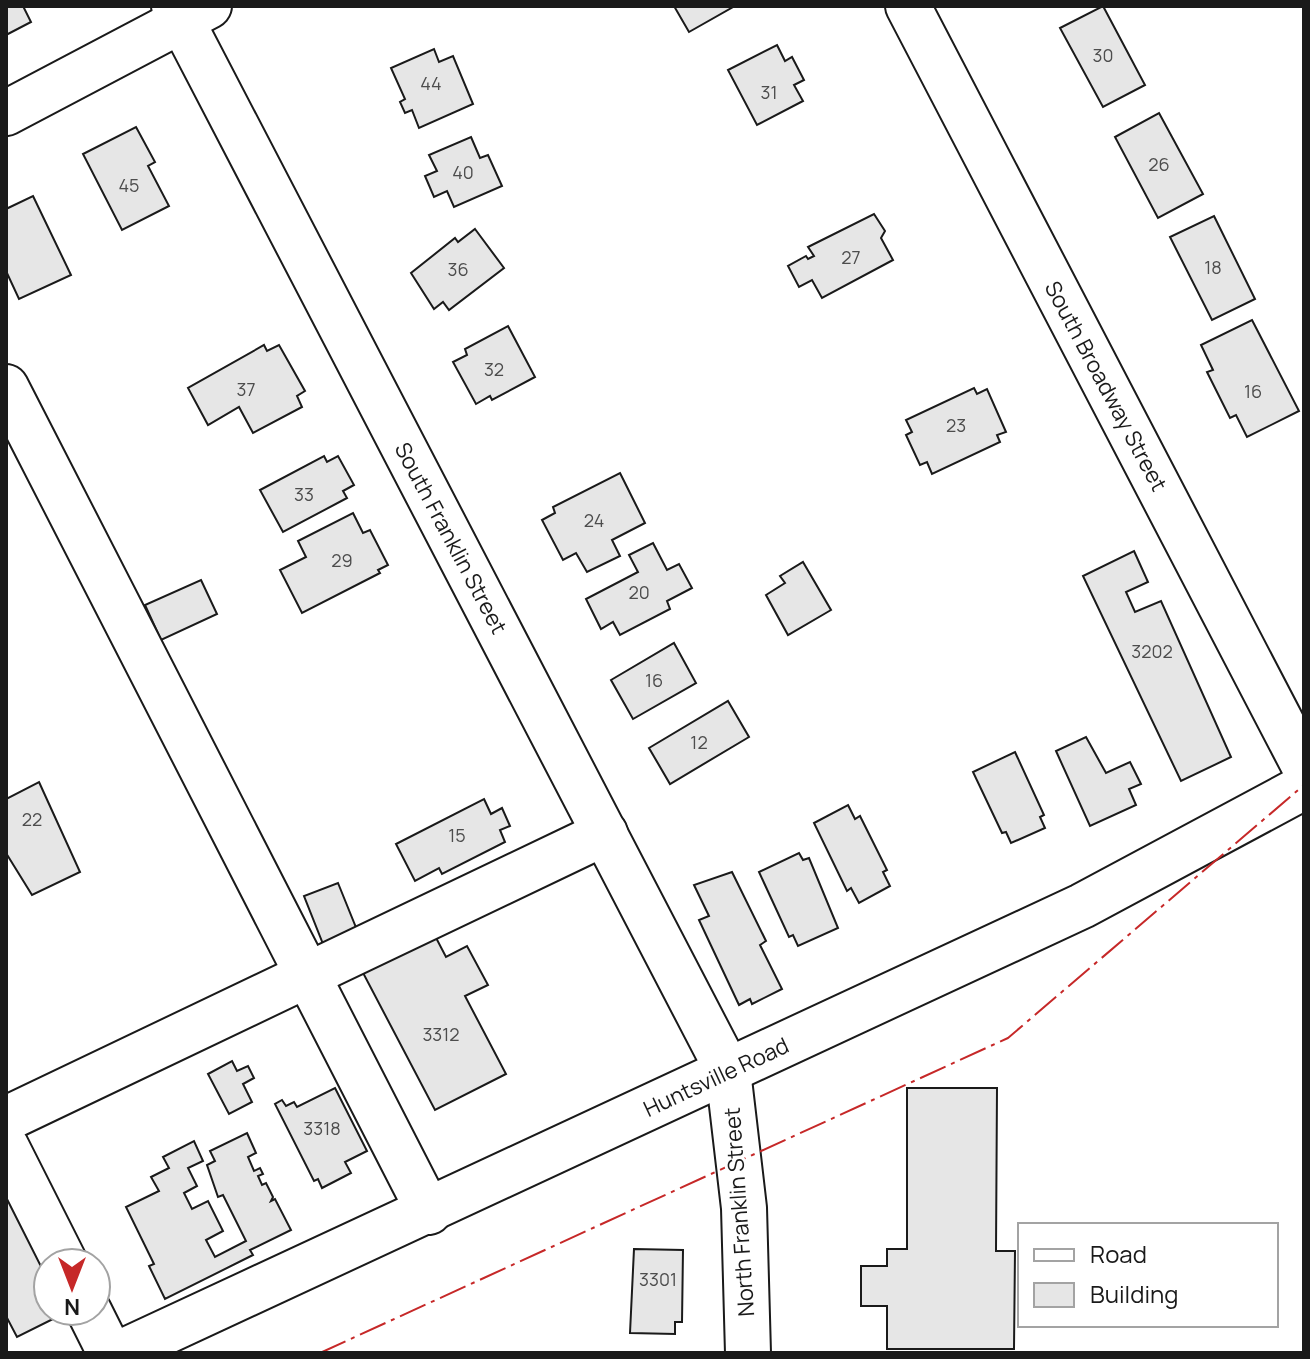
<svg xmlns="http://www.w3.org/2000/svg" width="1310" height="1359" font-family="Manrope,sans-serif">
  <rect width="100%" height="100%" fill="#fff"/>
  <g fill="#e6e6e6" stroke="#1a1a1a" stroke-width="2">
    <path d="M6 6H23L31 22 6 35Z"/>
    <path d="M674 6H732L733 7 689 32Z"/>
    <path d="M1103 6 1145 85 1103 107 1060 28Z"/>
    <path d="M777 45 785 61 792 57 804 80 794 85 803 101 757 125 728 70Z"/>
    <path d="M434 49 439 62 453 56 473 104 419 128 412 110 405 113 400 102 405 99 391 68Z"/>
    <path d="M1159 113 1203 194 1158 218 1115 137Z"/>
    <path d="M136 127 155 162 148 166 169 206 122 230 83 154Z"/>
    <path d="M471 137 480 158 488 155 502 186 454 207 447 191 434 197 425 176 437 171 429 155Z"/>
    <path d="M33 196 71 275 19 299 6 271V209Z"/>
    <path d="M874 214 885 231 881 238 893 260 822 298 812 280 799 287 788 266 806 256 808 259 814 256 808 247Z"/>
    <path d="M1214 216 1255 299 1212 320 1170 237Z"/>
    <path d="M475 229 504 268 449 310 443 302 434 309 411 273 455 238 458 242Z"/>
    <path d="M1252 320 1299 411 1247 437 1236 415 1230 418 1207 372 1213 370 1201 345Z"/>
    <path d="M508 326 535 377 492 400 490 396 476 404 453 362 467 355 465 349Z"/>
    <path d="M264 345 267 351 279 345 305 391 297 396 302 407 253 433 239 407 208 425 188 388Z"/>
    <path d="M974 388 977 394 987 389 1006 432 997 435 1000 442 932 474 927 462 920 465 906 435 912 432 906 420Z"/>
    <path d="M324 456 327 462 338 456 354 485 343 491 347 498 283 532 260 490Z"/>
    <path d="M620 473 645 523 612 540 620 556 587 572 576 553 563 560 542 520 555 513 553 507Z"/>
    <path d="M353 513 363 533 370 530 388 565 378 570 380 573 302 613 280 570 306 557 298 541Z"/>
    <path d="M653 543 667 570 679 564 692 588 667 601 670 609 620 635 613 622 601 629 586 599 638 572 629 555Z"/>
    <path d="M1134 551 1148 582 1126 592 1135 612 1161 601 1231 757 1181 781 1083 576Z"/>
    <path d="M803 562 831 610 788 635 766 595 785 583 780 576Z"/>
    <path d="M201 580 217 614 161 640 145 605Z"/>
    <path d="M674 643 696 683 633 719 611 680Z"/>
    <path d="M728 701 749 737 670 784 649 748Z"/>
    <path d="M1086 737 1106 773 1130 762 1141 784 1129 789 1136 805 1090 826 1056 751Z"/>
    <path d="M1015 752 1044 815 1040 817 1045 828 1011 843 1006 832 1002 833 973 772Z"/>
    <path d="M39 782 80 872 32 895 6 853V799Z"/>
    <path d="M484 799 491 814 502 808 510 826 500 830 505 842 442 874 439 868 415 881 396 844Z"/>
    <path d="M848 805 855 819 860 816 887 870 883 872 890 886 859 903 851 888 847 891 814 823Z"/>
    <path d="M799 853 803 860 809 858 838 928 798 946 793 935 789 937 759 872Z"/>
    <path d="M732 872 766 941 760 945 782 989 752 1004 750 999 739 1005 699 920 709 916 694 885Z"/>
    <path d="M338 883 359 935 325 949 304 896Z"/>
    <path d="M433 932 446 957 467 946 488 985 465 996 506 1074 435 1110 361 969Z"/>
    <path d="M232 1061 237 1071 248 1066 254 1078 243 1084 252 1102 229 1114 208 1074Z"/>
    <path d="M335 1088 367 1151 345 1162 351 1173 322 1188 318 1179 314 1181 275 1104 282 1100 286 1106 294 1102 297 1107Z"/>
    <path d="M907 1088H997L996 1251H1015L1014 1349H887V1306H861V1266H887V1249H907Z"/>
    <path d="M247 1133 256 1153 248 1157 254 1171 260 1168 263 1174 258 1176 262 1185 266 1183 273 1197 271 1201 275 1199 291 1230 250 1250 253 1255 165 1299 149 1266 154 1264 126 1207 159 1191 151 1177 169 1168 163 1157 194 1141 203 1161 188 1168 197 1186 184 1193 192 1209 208 1201 223 1231 206 1240 215 1257 246 1241 223 1195 218 1197 207 1165 215 1161 210 1151Z"/>
    <path d="M6 1179 48 1263V1311H69L17 1337 6 1316Z"/>
    <path d="M634 1249 683 1250 682 1322H675V1334L630 1333Z"/>
  </g>
  <g fill="none" stroke-linecap="round" stroke-linejoin="round">
    <defs>
      <g id="minor">
        <path d="M174 6 728 1071 744 1208 748 1353"/>
        <path d="M908 6 1304 766"/>
        <path d="M6 113 209 6"/>
        <path d="M6 387 429 1212"/>
        <path d="M6 1119 605 833"/>
        <path d="M6 1146 65 1263"/>
        <path d="M89 1311 110 1353"/>
      </g>
      <path id="major" d="M120 1353 1082 906 1304 787"/>
    </defs>
    <use href="#minor" stroke="#1a1a1a" stroke-width="48"/>
    <use href="#major" stroke="#1a1a1a" stroke-width="48"/>
    <use href="#minor" stroke="#fff" stroke-width="44"/>
    <use href="#major" stroke="#fff" stroke-width="44"/>
    <path stroke="#c62828" stroke-width="2" stroke-dasharray="28 6 4 6" stroke-linecap="butt" d="M320 1353 1008 1038 1304 785"/>
  </g>
  <g text-anchor="middle" stroke-width="6" stroke-linejoin="round" paint-order="stroke">
    <g font-size="18" fill="#4d4d4d">
      <text x="1103" y="62">30</text>
      <text x="431" y="90">44</text>
      <text x="769" y="99">31</text>
      <text x="1159" y="171">26</text>
      <text x="463" y="179">40</text>
      <text x="129" y="192">45</text>
      <text x="851" y="264">27</text>
      <text x="1213" y="274">18</text>
      <text x="458" y="276">36</text>
      <text x="494" y="376">32</text>
      <text x="246" y="396">37</text>
      <text x="1253" y="398">16</text>
      <text x="956" y="432">23</text>
      <text x="304" y="501">33</text>
      <text x="594" y="527">24</text>
      <text x="342" y="567">29</text>
      <text x="639" y="599">20</text>
      <text x="1152" y="658">3202</text>
      <text x="654" y="687">16</text>
      <text x="699" y="749">12</text>
      <text x="32" y="826">22</text>
      <text x="457" y="842">15</text>
      <text x="441" y="1041">3312</text>
      <text x="322" y="1135">3318</text>
      <text x="658" y="1286">3301</text>
    </g>
    <g font-size="22" fill="#1a1a1a" stroke="#fff">
      <text transform="translate(1106 386) rotate(62)" y="8">South Broadway Street</text>
      <text transform="translate(451 538) rotate(62)" y="8">South Franklin Street</text>
      <text transform="translate(716 1077) rotate(-25)" y="8">Huntsville Road</text>
      <text transform="translate(739 1212) rotate(-94)" y="8">North Franklin Street</text>
    </g>
  </g>
  <rect width="1310" height="1359" fill="none" stroke="#1a1a1a" stroke-width="16"/>
  <rect x="1018" y="1223" width="260" height="104" fill="#ffffff" stroke="#a3a3a3" stroke-width="2"/>
  <rect x="1034" y="1249" width="40" height="12" fill="#ffffff" stroke="#a3a3a3" stroke-width="2"/>
  <text x="1090" y="1263" font-size="24" fill="#1a1a1a">Road</text>
  <rect x="1034" y="1283" width="40" height="24" fill="#e6e6e6" stroke="#a3a3a3" stroke-width="2"/>
  <text x="1090" y="1303" font-size="24" fill="#1a1a1a">Building</text>
  <g transform="translate(72 1287) rotate(180)"><circle r="38" fill="#ffffff" stroke="#a3a3a3" stroke-width="2"/>
  <path d="M0-6L14 30L0 20L-14 30Z" fill="#c62828"/>
  <text y="-12" font-size="22" font-weight="bold" text-anchor="middle" fill="#1a1a1a">N</text>
  </g>
</svg>
